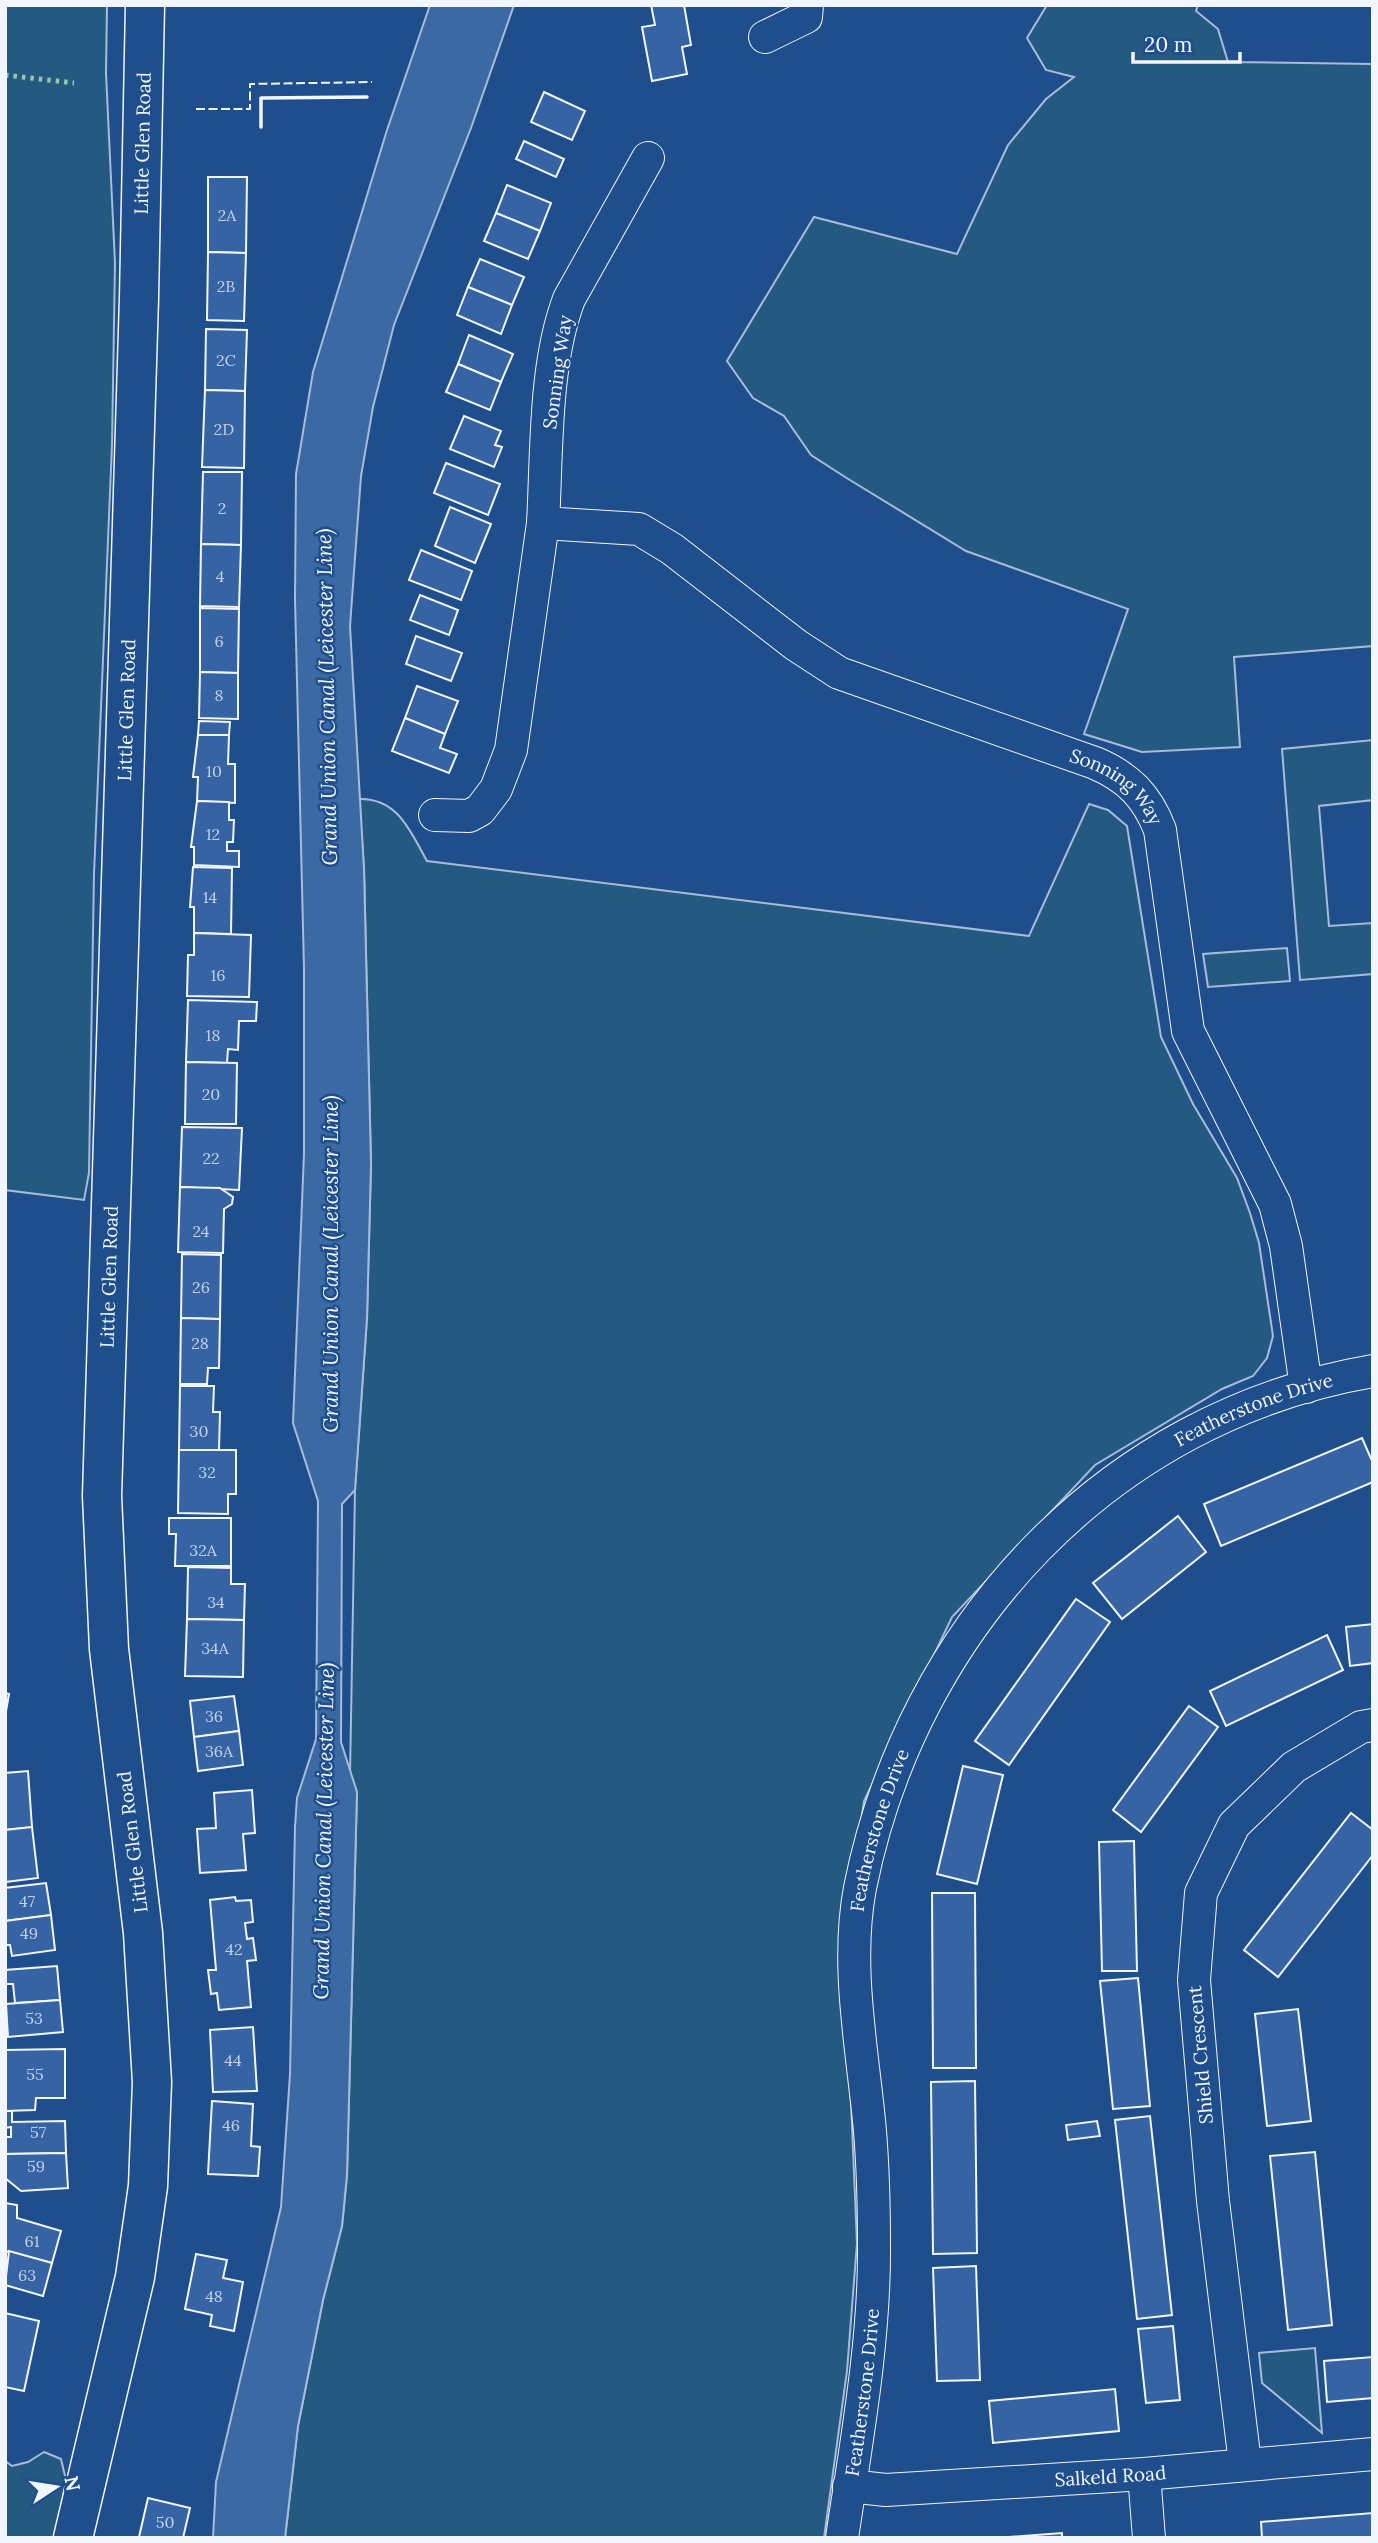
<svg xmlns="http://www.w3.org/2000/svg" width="1378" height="2543" font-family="Lora,serif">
  <rect width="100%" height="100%" fill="#1f4e8c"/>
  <g fill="#245a82" stroke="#a8bbd7" stroke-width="2">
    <path d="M5 5H107L106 73 115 263 112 445 94 874 89 1173 84 1200 5 1190Z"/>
    <path d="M1047 5H1198L1196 11 1218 29 1228 62 1373 64V646L1234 657 1240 747 1142 752 1084 734 1128 609 966 551 845 477 811 455 784 416 753 398 727 361 814 217 957 254 1008 145 1046 99 1074 77 1046 70 1027 38Z"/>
    <path d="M1373 740V800L1319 806 1329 926 1373 923V974L1300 980 1282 749Z"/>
    <path d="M359 799C398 798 410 831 427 861L1029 936 1089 804 1108 810 1127 826 1161 1037 1193 1104 1237 1178 1250 1213 1259 1243 1273 1336 1267 1358 1253 1376 1222 1389 1095 1465 952 1617 864 1801 844 1938 857 2243 847 2371 824 2538H285L298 2426 323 2300 342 2226 347 2175 357 1792 350 1775 355 1490 367 1318 371 1164 364 869Z"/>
    <path d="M1287 948 1290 981 1208 987 1203 954Z"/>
    <path d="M1315 2348 1322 2433 1262 2383 1259 2353Z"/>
    <path d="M44 2452 61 2459 66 2480 56 2538H5V2461L12 2466 28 2462Z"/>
  </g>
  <path fill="#3b69a3" stroke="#a8bbd7" stroke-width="2" d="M430 5H514L471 128 394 325 373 407 361 476 350 626 364 869 371 1164 367 1318 355 1490 342 1504 341 1742 357 1792 347 2175 342 2226 323 2300 298 2426 285 2538H213L216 2482 281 2207 290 2074 295 1827 297 1798 316 1739 318 1501 293 1423 304 1153V969L295 599 296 474 313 372 387 130Z"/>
  <g fill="#3563a3" stroke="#f2f6ff" stroke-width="2">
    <path d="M651 5H684L691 45 682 47 687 74 652 81 642 27 655 25Z"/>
    <path d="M544 92 585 111 572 140 531 122Z"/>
    <path d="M524 141 564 159 556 177 516 159Z"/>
    <path d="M208 177H247L246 253 208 252Z"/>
    <path d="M507 185 551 203 540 231 496 213Z"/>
    <path d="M496 213 540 231 528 259 484 241Z"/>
    <path d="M208 252 246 253 244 321 207 320Z"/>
    <path d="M480 259 524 277 512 305 468 287Z"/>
    <path d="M468 287 512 305 501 334 457 315Z"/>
    <path d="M206 329 247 330 245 391 205 390Z"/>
    <path d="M469 335 513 354 501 382 458 364Z"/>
    <path d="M458 364 501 382 490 410 446 392Z"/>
    <path d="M205 390 245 391 244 468 202 467Z"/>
    <path d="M464 416 501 431 495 445 502 447 494 467 450 449Z"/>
    <path d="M446 463 500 484 488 515 434 493Z"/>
    <path d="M203 472H242L241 545 201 544Z"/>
    <path d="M450 507 491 524 475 563 435 546Z"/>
    <path d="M201 544 241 545 239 607 200 606Z"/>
    <path d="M421 550 472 571 461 600 409 580Z"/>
    <path d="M420 595 458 610 449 635 410 620Z"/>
    <path d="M200 608 239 609 238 673 200 672Z"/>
    <path d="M416 636 462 653 451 681 406 664Z"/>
    <path d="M200 672 238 673V719L199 718Z"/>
    <path d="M417 686 458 701 445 734 405 718Z"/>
    <path d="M405 718 445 734 440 748 457 754 449 773 392 751Z"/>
    <path d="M199 721 230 722 229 735H198Z"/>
    <path d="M198 735H229L228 764H235V803L197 801 198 777H193Z"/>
    <path d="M197 801 229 802V820H234L233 842H227V851H239V867L194 865V847H191Z"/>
    <path d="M193 867 232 868 231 934 194 933V907H190Z"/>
    <path d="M194 933 251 935 249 997 187 996 188 955H194Z"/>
    <path d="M188 1000 257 1002 256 1021H239L238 1050 228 1049 227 1063 186 1062Z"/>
    <path d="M186 1062 237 1063 236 1124H185Z"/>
    <path d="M182 1127 242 1128 239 1190 180 1187Z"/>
    <path d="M180 1187 220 1188 233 1197 232 1204 224 1209 223 1253 178 1252Z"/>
    <path d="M182 1254 221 1255 220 1319 181 1318Z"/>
    <path d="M181 1318 220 1319 219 1368H208L207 1384H180Z"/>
    <path d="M180 1386H214L213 1412H220L219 1450H179Z"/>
    <path d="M1362 1438 1373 1463V1482L1221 1546 1204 1504Z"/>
    <path d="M179 1450H236V1494H228V1514L178 1513Z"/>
    <path d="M1178 1516 1206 1552 1122 1619 1093 1583Z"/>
    <path d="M169 1518H231V1566H175L176 1534H169Z"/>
    <path d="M188 1567 231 1568V1584H245L244 1620 187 1619Z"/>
    <path d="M1076 1599 1110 1622 1009 1765 975 1741Z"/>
    <path d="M187 1619 244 1620 243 1677 185 1676Z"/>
    <path d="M1373 1624V1663L1350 1666 1346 1627Z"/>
    <path d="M1327 1635 1343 1670 1226 1726 1210 1691Z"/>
    <path d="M5 1693 9 1694 5 1717Z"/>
    <path d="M234 1696 239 1731 194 1737 190 1701Z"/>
    <path d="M1189 1706 1218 1727 1141 1832 1113 1810Z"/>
    <path d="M239 1731 243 1765 198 1771 194 1737Z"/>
    <path d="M963 1766 1003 1775 977 1884 937 1874Z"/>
    <path d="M28 1771 32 1827 5 1830V1773Z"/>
    <path d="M252 1790 255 1833 243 1834 246 1870 200 1873 197 1829 216 1828 214 1793Z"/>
    <path d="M1351 1813 1373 1830V1855L1278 1977 1244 1950Z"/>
    <path d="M32 1827 38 1878 5 1882V1830Z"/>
    <path d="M1134 1841 1137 1971H1102L1099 1842Z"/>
    <path d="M46 1883 51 1915 5 1921V1888Z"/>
    <path d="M932 1893H975L976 2068H933Z"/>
    <path d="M235 1897 236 1901 251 1900 253 1922 245 1923 247 1939 253 1938 256 1960 247 1961 251 2007 219 2010 217 1993 211 1994 208 1970H216L210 1900Z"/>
    <path d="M51 1915 55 1950 12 1956 10 1945H5V1921Z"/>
    <path d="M57 1966 60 2000 15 2003 13 1984H5V1970Z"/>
    <path d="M1138 1978 1150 2106 1113 2109 1100 1981Z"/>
    <path d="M60 2000 63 2032 8 2037 6 2004Z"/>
    <path d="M1298 2009 1311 2121 1267 2126 1255 2014Z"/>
    <path d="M253 2027 257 2091 213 2092 210 2030Z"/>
    <path d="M65 2049V2098H36L35 2110 5 2111V2050Z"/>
    <path d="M975 2081 977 2253 933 2254 931 2082Z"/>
    <path d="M212 2101 253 2104 251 2146 260 2147 258 2176 208 2174Z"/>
    <path d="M5 2111H12V2122L65 2121 66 2153 5 2154V2137H11V2127L5 2128Z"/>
    <path d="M1150 2116 1172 2315 1137 2319 1115 2120Z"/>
    <path d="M1097 2121 1100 2136 1068 2140 1066 2125Z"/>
    <path d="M1315 2152 1332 2325 1288 2330 1270 2156Z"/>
    <path d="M66 2153 68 2188 21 2191 5 2178V2154Z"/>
    <path d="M5 2203 17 2205V2218L61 2231 52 2263 5 2251Z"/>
    <path d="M9 2251 52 2263 43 2296 5 2285Z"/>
    <path d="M196 2254 227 2260 223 2278 243 2282 234 2331 210 2326 212 2315 185 2309Z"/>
    <path d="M976 2266 980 2380 937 2381 933 2268Z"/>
    <path d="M5 2313 39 2321 24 2391 5 2387Z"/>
    <path d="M1173 2326 1180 2400 1146 2403 1138 2329Z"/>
    <path d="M1373 2357V2398L1327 2402 1324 2361Z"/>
    <path d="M1115 2389 1119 2431 993 2443 989 2401Z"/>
    <path d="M148 2498 190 2508 183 2538H133L139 2537Z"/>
    <path d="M1373 2513V2538H1262L1261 2522Z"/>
    <path d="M1062 2533V2538H996Z"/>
  </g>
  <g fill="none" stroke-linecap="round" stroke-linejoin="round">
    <defs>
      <g id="street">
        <path d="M765 37 806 17 807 5"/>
        <path id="s1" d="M648 158 569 299C544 365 547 452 543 523L639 529 672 549 796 645 839 673 1095 763C1128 777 1147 796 1160 830L1188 1031 1275 1204 1286 1246 1306 1387"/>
        <path d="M435 815 469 816 480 810 496 789 511 750 543 523"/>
        <path d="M1245 2463 1213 2201 1194 1980 1201 1893 1234 1825 1294 1767 1361 1727 1373 1725"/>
        <path d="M1144 2474 1149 2538"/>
        <path id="s2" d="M849 2486 886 2490 1144 2474 1373 2454"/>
        <path id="s3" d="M842 2538C856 2444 875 2340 874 2245 874 2208 873 2168 870 2131 863 2052 845 1967 860 1888 912 1627 1108 1416 1373 1371"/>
      </g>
      <g id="secondary">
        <path id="s4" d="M73 2538 135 2277 148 2186 152 2082 143 1933 109 1649 102 1496 139 298 145 5"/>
      </g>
    </defs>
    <use href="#street" stroke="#f2f6ff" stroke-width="34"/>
    <use href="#secondary" stroke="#f2f6ff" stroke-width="41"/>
    <use href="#street" stroke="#1f4e8c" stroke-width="32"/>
    <use href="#secondary" stroke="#1f4e8c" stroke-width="38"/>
    <path stroke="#97c8a6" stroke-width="5" stroke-dasharray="3.5 5" stroke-linecap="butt" d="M5 75 74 83"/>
    <path stroke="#f2f6ff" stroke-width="2" stroke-dasharray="9 3.5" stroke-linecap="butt" d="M196 109H250V84L372 82"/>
    <path stroke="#f2f6ff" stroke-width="3.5" d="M261 127V98L367 97"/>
  </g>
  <g text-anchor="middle" stroke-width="5" stroke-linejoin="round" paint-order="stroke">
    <g font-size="16" fill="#c3d1e8">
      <text x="227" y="221">2A</text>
      <text x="226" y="292">2B</text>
      <text x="226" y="366">2C</text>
      <text x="224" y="435">2D</text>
      <text x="222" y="514">2</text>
      <text x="220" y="582">4</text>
      <text x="219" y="647">6</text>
      <text x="219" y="701">8</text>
      <text x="214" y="777">10</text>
      <text x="213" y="840">12</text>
      <text x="210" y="903">14</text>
      <text x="218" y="981">16</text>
      <text x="213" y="1041">18</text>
      <text x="211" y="1100">20</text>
      <text x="211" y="1164">22</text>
      <text x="201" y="1237">24</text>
      <text x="201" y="1293">26</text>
      <text x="200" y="1349">28</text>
      <text x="199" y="1437">30</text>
      <text x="207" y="1478">32</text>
      <text x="203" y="1556">32A</text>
      <text x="216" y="1608">34</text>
      <text x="215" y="1654">34A</text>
      <text x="214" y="1722">36</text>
      <text x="219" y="1757">36A</text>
      <text x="27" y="1907">47</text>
      <text x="29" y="1939">49</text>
      <text x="234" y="1955">42</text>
      <text x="34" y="2024">53</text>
      <text x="233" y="2066">44</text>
      <text x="35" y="2080">55</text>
      <text x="231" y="2131">46</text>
      <text x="38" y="2138">57</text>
      <text x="36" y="2172">59</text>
      <text x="32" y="2247">61</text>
      <text x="27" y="2281">63</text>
      <text x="214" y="2302">48</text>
      <text x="165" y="2528">50</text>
    </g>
    <g font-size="19" fill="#f2f6ff" stroke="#1f4e8c">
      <text dy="7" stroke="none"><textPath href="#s4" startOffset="2406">Little Glen Road</textPath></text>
      <text transform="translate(557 372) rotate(-82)" y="7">Sonning Way</text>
      <text dy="7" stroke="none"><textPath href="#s4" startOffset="1839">Little Glen Road</textPath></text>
      <text dy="7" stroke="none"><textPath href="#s1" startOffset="1034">Sonning Way</textPath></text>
      <text dy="7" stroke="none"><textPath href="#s4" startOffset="1272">Little Glen Road</textPath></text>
      <text dy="7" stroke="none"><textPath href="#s3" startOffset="1302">Featherstone Drive</textPath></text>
      <text dy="7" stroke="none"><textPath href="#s3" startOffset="714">Featherstone Drive</textPath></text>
      <text transform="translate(132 1842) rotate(-97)" y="7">Little Glen Road</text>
      <text transform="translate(1200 2055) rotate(-95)" y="7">Shield Crescent</text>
      <text dy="7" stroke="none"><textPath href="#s3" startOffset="147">Featherstone Drive</textPath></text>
      <text dy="7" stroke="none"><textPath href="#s2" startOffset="262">Salkeld Road</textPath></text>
    </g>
    <g font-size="21" font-style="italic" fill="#f2f6ff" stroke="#1f4e8c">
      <text transform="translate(327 697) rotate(-91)" y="7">Grand Union Canal (Leicester Line)</text>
      <text transform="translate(331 1264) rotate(-90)" y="7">Grand Union Canal (Leicester Line)</text>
      <text transform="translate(324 1831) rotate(-89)" y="7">Grand Union Canal (Leicester Line)</text>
    </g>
  </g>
  <rect width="1378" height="2543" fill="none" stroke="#f2f6ff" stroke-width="14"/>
  <g transform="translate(56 2487) rotate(78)" stroke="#1f4e8c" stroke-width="5" paint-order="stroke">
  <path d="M0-5L12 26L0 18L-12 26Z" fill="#f2f6ff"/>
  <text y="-10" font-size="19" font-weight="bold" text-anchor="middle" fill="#f2f6ff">N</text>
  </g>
  <path d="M1133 52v10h107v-10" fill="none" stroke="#f2f6ff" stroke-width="3.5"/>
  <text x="1144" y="52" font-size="21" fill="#f2f6ff" stroke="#1f4e8c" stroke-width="5" paint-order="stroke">20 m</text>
</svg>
